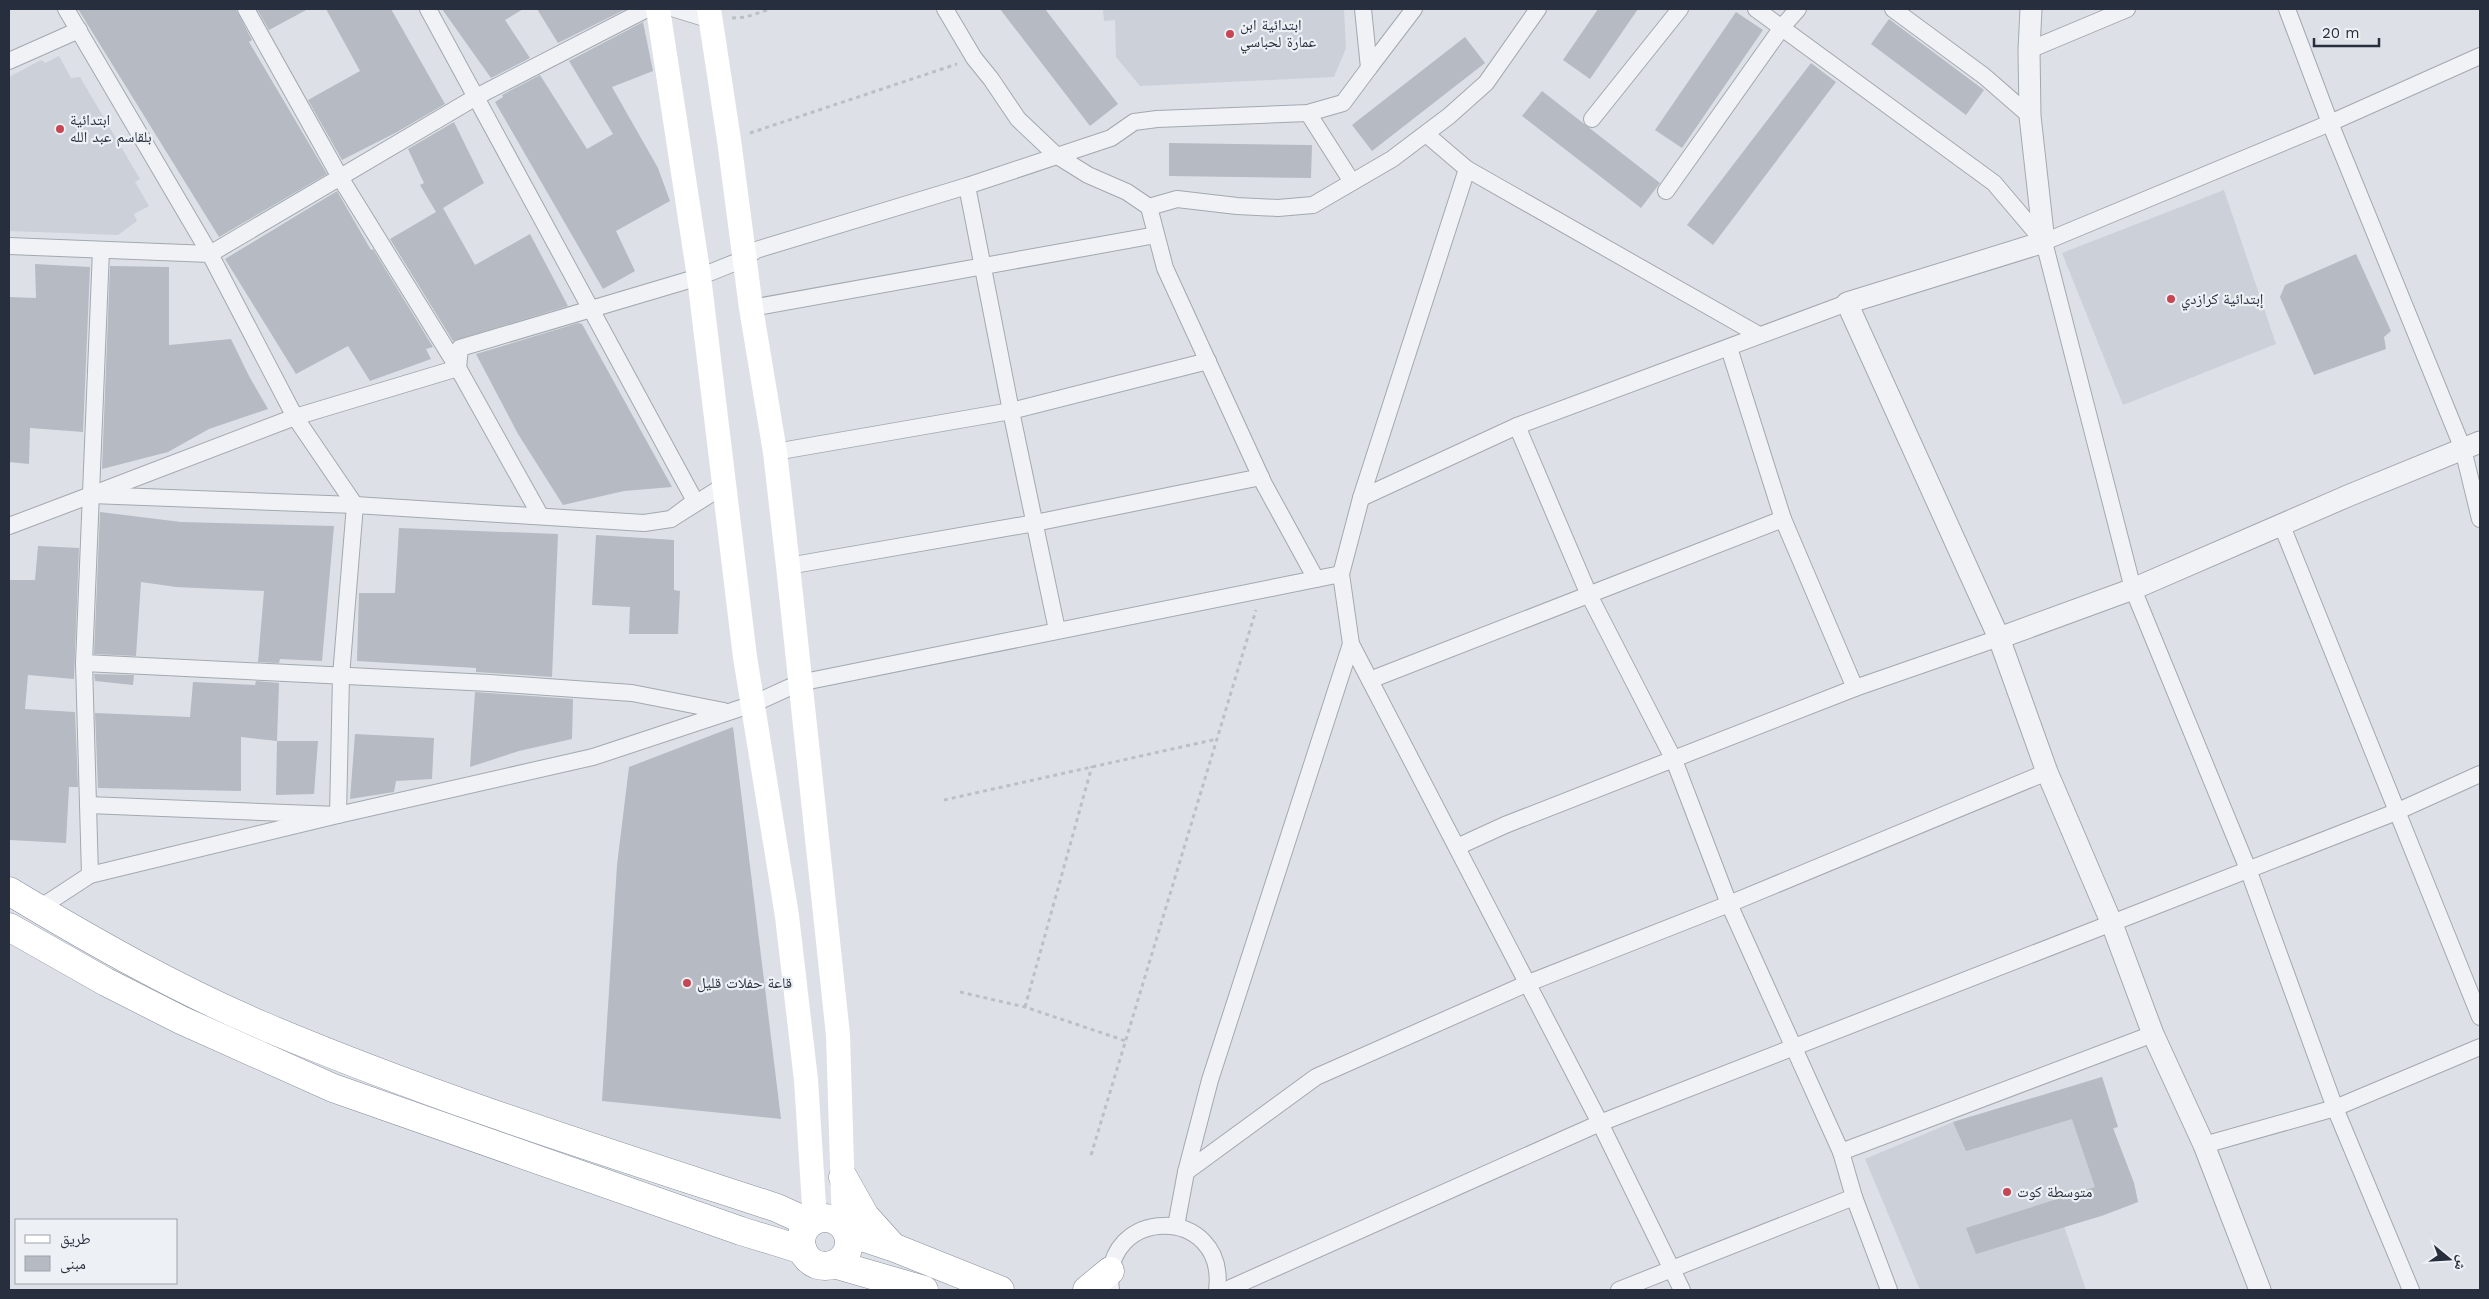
<svg xmlns="http://www.w3.org/2000/svg" width="2489" height="1299" font-family="'Work Sans','Noto Naskh Arabic',sans-serif">
  <rect width="100%" height="100%" fill="#dde1e7"/>
  <g fill="#ccd0d8">
    <path d="M1103 9H1344L1346 48 1334 77 1140 86 1116 57 1115 20 1104 21Z"/>
    <path d="M59 56 71 78 80 77 140 179 135 182 149 206 134 214 137 221 118 235 9 231V77L41 60 45 63Z"/>
    <path d="M2224 190 2276 344 2123 405 2062 253Z"/>
    <path d="M2102 1077 2118 1127 2113 1129 2134 1183 2138 1202 2102 1216 2064 1226 2086 1290H1920L1865 1159 1953 1122Z"/>
  </g>
  <g fill="#b5bac3">
    <path d="M78 9H236L252 40 249 42 327 174 219 237Z"/>
    <path d="M257 9H308L269 30Z"/>
    <path d="M326 9H391L445 104 397 132 342 160 308 100 360 71Z"/>
    <path d="M442 9H523L505 20 530 58 491 78Z"/>
    <path d="M537 9H626L558 43Z"/>
    <path d="M1000 9H1045L1118 104 1090 126Z"/>
    <path d="M1598 9H1638L1590 79 1563 60Z"/>
    <path d="M1736 12 1763 30 1682 148 1655 130Z"/>
    <path d="M1889 19 1984 90 1966 115 1871 44Z"/>
    <path d="M643 22 653 71 612 87 658 168 670 201 616 231 635 271 603 289 495 102 503 97 502 95 540 75 587 149 613 134 569 61Z"/>
    <path d="M1465 37 1485 63 1372 151 1352 125Z"/>
    <path d="M1811 63 1836 82 1713 245 1687 225Z"/>
    <path d="M1542 91 1660 183 1641 208 1522 116Z"/>
    <path d="M454 122 484 183 443 208 475 265 530 234 568 306 453 341 390 239 436 212 420 185 424 183 408 149Z"/>
    <path d="M1169 143 1312 145 1311 178 1169 176Z"/>
    <path d="M337 191 371 250 373 249 433 347 426 349 431 359 370 381 348 346 296 374 225 259Z"/>
    <path d="M2356 254 2391 331 2384 337 2386 349 2314 375 2280 297 2285 285Z"/>
    <path d="M35 264 90 267 83 432 30 428 29 464 9 462V297L36 298Z"/>
    <path d="M110 266 169 267V345L231 339 249 376 268 409 209 429 168 452 102 469Z"/>
    <path d="M578 323 582 324 672 487 624 491 563 505 518 434 476 354Z"/>
    <path d="M100 512 181 522 334 526 322 661 280 659 279 663 258 662 264 591 176 587 141 582 136 656 94 654Z"/>
    <path d="M399 528 558 534 552 677 476 672V668L357 661 359 593H395Z"/>
    <path d="M596 535 674 540V590L680 591 678 634H629L630 607 592 605Z"/>
    <path d="M38 546 79 548 74 679 28 675 25 709 75 712 78 787H69L66 843 10 840 9 580H35Z"/>
    <path d="M94 674 134 675 133 685 95 681Z"/>
    <path d="M256 681 279 683 277 741 241 737V791L98 788 95 713 190 717 193 682 255 685Z"/>
    <path d="M475 692 573 699 572 739 519 751 470 767Z"/>
    <path d="M733 727 781 1119 602 1101 617 865 629 767Z"/>
    <path d="M355 734 434 738 432 779 396 781 394 792 350 799Z"/>
    <path d="M277 741H318L314 794 276 795Z"/>
    <path d="M2102 1077 2118 1127 2113 1128 2134 1183 2138 1202 2101 1216 1976 1254 1966 1228 2095 1187 2072 1119 1966 1151 1953 1122Z"/>
  </g>
  <g fill="none" stroke-linecap="round" stroke-linejoin="round">
    <defs>
      <g id="minor">
        <path d="M66 9 210 254 295 417 355 505 341 676 338 815 88 805"/>
        <path d="M246 9 341 179 458 368 540 515"/>
        <path d="M428 9 695 501 671 519 725 485"/>
        <path d="M675 9 711 20"/>
        <path d="M945 9 974 58 991 79 1018 119 1056 155 1088 175 1127 192 1149 207 1177 199 1237 206 1278 208 1313 205 1392 159 1449 116 1486 83 1538 9"/>
        <path d="M1756 9 1994 183 2044 242 2133 589 2248 869 2335 1108 2411 1290"/>
        <path d="M1893 9 1984 76 2030 116"/>
        <path d="M2287 9 2330 123 2463 449 2480 519"/>
        <path d="M2029 50 2127 9"/>
        <path d="M9 61 79 30"/>
        <path d="M1369 68 1414 9"/>
        <path d="M1308 113 1352 182"/>
        <path d="M1592 119 1680 9"/>
        <path d="M1426 134 1467 169"/>
        <path d="M967 186 1011 411 1057 630"/>
        <path d="M1666 191 1783 26 1798 9"/>
        <path d="M1149 207 1165 268 1264 484 1316 579"/>
        <path d="M2044 242 2330 123 2480 56"/>
        <path d="M9 246 210 254 476 97 647 9"/>
        <path d="M751 308 1156 235"/>
        <path d="M1729 348 1783 519 1855 688"/>
        <path d="M1517 426 1589 595 1674 760 1729 904 1841 1152 1854 1197 1889 1290"/>
        <path d="M775 452 1011 411 1208 361"/>
        <path d="M91 495 295 417 458 368 460 348 699 277 744 259 756 250 967 186 1111 138 1134 122 1157 119 1308 113 1343 103 1369 68 1363 9"/>
        <path d="M1361 498 1467 169 1759 335"/>
        <path d="M9 526 91 495 355 505 644 523 671 519"/>
        <path d="M2282 526 2480 1017"/>
        <path d="M788 566 1035 523 1261 477"/>
        <path d="M1351 644 1600 1123 1682 1290"/>
        <path d="M84 663 490 683 632 693 724 711"/>
        <path d="M1370 680 1783 519"/>
        <path d="M1457 847 1505 825 1855 688 1999 638"/>
        <path d="M90 875 84 663 101 250"/>
        <path d="M38 909 90 875 338 815 593 757 753 704 799 683 1341 574"/>
        <path d="M2204 1145 2335 1108 2480 1047"/>
        <path d="M1841 1152 2153 1034"/>
        <path d="M1186 1172 1316 1077 1526 984 1729 904 2047 772"/>
        <path d="M1176 1226 1186 1172 1210 1080 1351 644 1341 574 1361 498 1517 426 1847 303"/>
        <path d="M1111 1290C1100 1205 1228 1204 1217 1290"/>
        <path d="M1226 1290 1600 1123 2396 812 2480 774"/>
        <path d="M1619 1290 1854 1197"/>
      </g>
      <g id="tertiary">
        <path d="M2031 9 2029 50 2030 116 2044 242 1847 303 1999 638 2047 772 2112 924 2153 1034 2204 1145 2260 1290"/>
        <path d="M1999 638 2133 589 2350 495 2480 442"/>
      </g>
      <g id="trunk">
        <path d="M9 891C92 941 178 990 268 1028 434 1098 606 1152 777 1208L810 1223"/>
        <path d="M9 927 106 982 181 1020 333 1088 741 1231 803 1250"/>
        <path d="M843 1177 865 1216 892 1246"/>
        <circle cx="825" cy="1242" r="24"/>
        <path d="M847 1232 895 1248 1000 1290"/>
        <path d="M834 1264 924 1290"/>
        <path d="M1087 1290 1110 1271"/>
      </g>
    </defs>
    <use href="#minor" stroke="#a3a8b1" stroke-width="18"/>
    <use href="#tertiary" stroke="#a3a8b1" stroke-width="23"/>
    <use href="#trunk" stroke="#858e9d" stroke-width="29"/>
    <g stroke="#bcbfc5" stroke-width="3" stroke-dasharray="4 4" stroke-linecap="butt">
      <path d="M732 18 746 17 770 9"/>
      <path d="M750 133 957 64"/>
      <path d="M944 800 1217 739"/>
      <path d="M960 992 1025 1007 1126 1041"/>
      <path d="M1025 1007 1092 766"/>
      <path d="M1091 1155 1256 610"/>
    </g>
    <use href="#minor" stroke="#f0f2f5" stroke-width="16"/>
    <use href="#tertiary" stroke="#f0f2f5" stroke-width="21"/>
    <g stroke="#fff" stroke-width="24">
      <path d="M658 9 699 277 745 657 787 916 806 1080 815 1221"/>
      <path d="M709 9 729 140 751 308 775 452 788 566 838 1035 844 1228"/>
    </g>
    <use href="#trunk" stroke="#fff" stroke-width="28"/>
  </g>
  <g fill="#c84654" stroke="#edf0f4" stroke-width="2">
    <circle cx="1230" cy="34" r="5"/>
    <circle cx="60" cy="129" r="5"/>
    <circle cx="2171" cy="299" r="5"/>
    <circle cx="687" cy="983" r="5"/>
    <circle cx="2007" cy="1192" r="5"/>
  </g>
  <g text-anchor="middle" stroke-width="4.5" stroke-linejoin="round" paint-order="stroke">
    <g font-size="15" fill="#272e3d" stroke="#edf0f4" text-anchor="start">
      <text x="1240" y="30">ابتدائية ابن<tspan x="1240" dy="17">عمارة لحباسي</tspan></text>
      <text x="70" y="125">ابتدائية<tspan x="70" dy="17">بلقاسم عبد الله</tspan></text>
      <text x="2181" y="304">إبتدائية كرازدي</text>
      <text x="697" y="988">قاعة حفلات قليل</text>
      <text x="2017" y="1197">متوسطة كوت</text>
    </g>
  </g>
  <rect width="2489" height="1299" fill="none" stroke="#272e3d" stroke-width="20"/>
  <rect x="15" y="1219" width="162" height="65" fill="#edf0f4" stroke="#9ea2ab"/>
  <rect x="25" y="1235" width="25" height="8" fill="#ffffff" stroke="#9ea2ab"/>
  <text x="60" y="1244" font-size="15" fill="#272e3d">طريق</text>
  <rect x="25" y="1256" width="25" height="15" fill="#b5bac3" stroke="#9ea2ab"/>
  <text x="60" y="1269" font-size="15" fill="#272e3d">مبنى</text>
  <g transform="translate(2449 1259) rotate(108)" stroke="#edf0f4" stroke-width="4" paint-order="stroke">
  <path d="M0-4L9 19L0 12L-9 19Z" fill="#272e3d"/>
  <text y="-8" font-size="14" font-weight="bold" text-anchor="middle" fill="#272e3d">ش</text>
  </g>
  <path d="M2314 38v8h65v-8" fill="none" stroke="#272e3d" stroke-width="2.5"/>
  <text x="2322" y="38" font-size="15" fill="#272e3d" stroke="#edf0f4" stroke-width="4" paint-order="stroke">20 m</text>
</svg>
